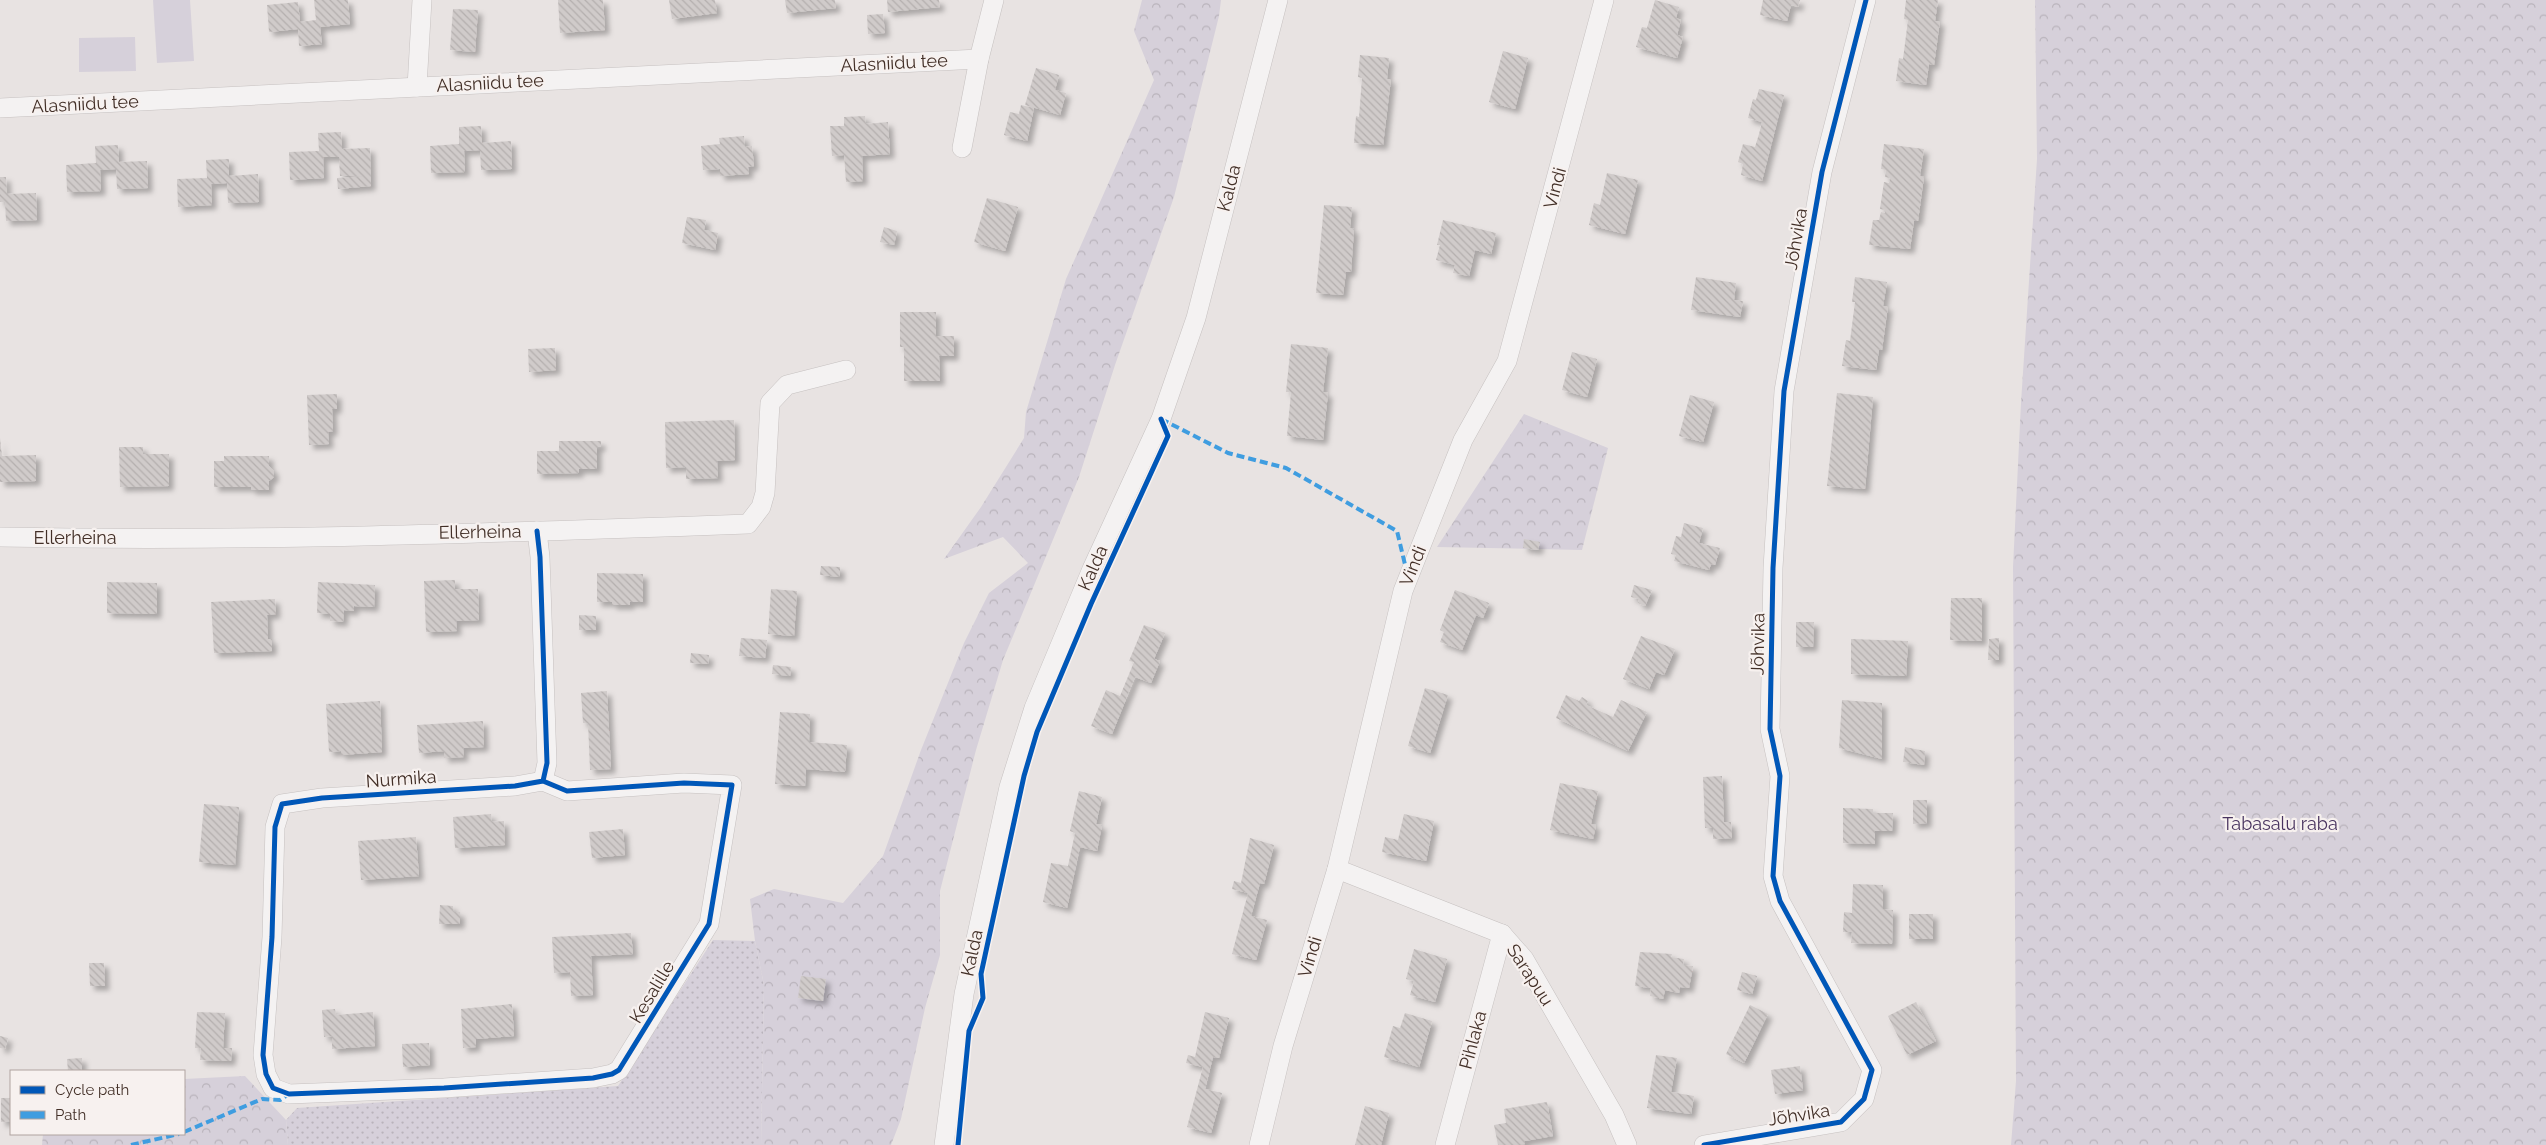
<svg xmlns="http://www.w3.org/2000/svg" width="2546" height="1145" font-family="Raleway,sans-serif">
  <defs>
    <pattern id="grass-dots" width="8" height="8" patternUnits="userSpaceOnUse" patternTransform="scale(1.25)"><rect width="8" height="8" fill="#d6d0da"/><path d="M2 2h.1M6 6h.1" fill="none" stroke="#b9b3bb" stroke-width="1.8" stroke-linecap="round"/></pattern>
    <pattern id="forest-crowns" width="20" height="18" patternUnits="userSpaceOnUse" patternTransform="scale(1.25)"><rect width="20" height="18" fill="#d6d0da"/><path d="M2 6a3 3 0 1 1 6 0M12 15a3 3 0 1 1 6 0" fill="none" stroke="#b9b3bb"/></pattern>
    <pattern id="building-back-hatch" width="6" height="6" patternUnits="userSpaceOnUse" patternTransform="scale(1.25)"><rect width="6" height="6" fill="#d0cbca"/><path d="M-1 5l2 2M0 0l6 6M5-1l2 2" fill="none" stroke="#b4afae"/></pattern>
    <filter id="shadow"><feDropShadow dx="4.5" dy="4.5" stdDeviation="2.5" flood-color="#0004"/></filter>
  </defs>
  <rect width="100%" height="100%" fill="#e8e3e2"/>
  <path fill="url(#grass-dots)" d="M713 940 755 941 764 985 761 1145H288L286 1120 297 1108 618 1086Z"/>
  <g fill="url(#forest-crowns)">
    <path d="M1142 0H1221L1219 16 1174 197 1115 365 1079 477 1003 660 976 750 940 891V955L925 1008 901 1119 891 1145H761L764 985 755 941 750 899 774 889 843 903 883 856 921 750 964 643 989 593 1028 563 1003 537 944 559 981 507 1024 438 1026 412 1066 279 1154 80 1134 31Z"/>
    <path d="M2035 0H2546V1145H2011L2016 1081 2013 567 2021 403 2037 159Z"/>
    <path d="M1524 414 1608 448 1582 550 1437 547Z"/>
    <path d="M245 1076 286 1120 288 1145H42L43 1134H184V1079Z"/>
  </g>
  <g fill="#d6d0da">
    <path d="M153 0H190L194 61 157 63Z"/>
    <path d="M135 37 136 71 79 72V38Z"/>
  </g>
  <g fill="url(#building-back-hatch)" filter="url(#shadow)">
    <path d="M314 0H348L350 24 320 27 322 44 299 46 298 29 269 32 267 5 298 2 300 22 316 20Z"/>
    <path d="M558 0H603L605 30 560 33Z"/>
    <path d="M669 0H715L717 13 672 19Z"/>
    <path d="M785 0H835L836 8 787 13Z"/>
    <path d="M887 0H939L940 7 888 12Z"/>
    <path d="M1655 0 1679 7 1676 18 1681 20 1677 35 1683 37 1677 58 1636 47 1642 27 1647 28Z"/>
    <path d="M1763 0H1800L1798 7 1791 5 1787 21 1760 15Z"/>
    <path d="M1906 0H1938L1935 21H1940L1934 65 1929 64 1926 85 1896 81 1899 58 1903 59 1908 20 1904 19Z"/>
    <path d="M453 9 478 10 475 52 450 50Z"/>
    <path d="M883 14 885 33 868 34 867 15Z"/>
    <path d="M1503 51 1528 58 1515 109 1489 102Z"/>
    <path d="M1360 55 1389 58 1387 79H1391L1383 145 1354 143 1356 116 1359 117 1362 78 1358 77Z"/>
    <path d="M1036 68 1059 75 1055 90 1066 93 1060 115 1025 105Z"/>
    <path d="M1759 89 1784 95 1762 181 1741 175 1743 164 1738 162 1743 144 1755 147 1759 134 1762 122 1748 118 1753 99 1756 100Z"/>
    <path d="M1021 105 1034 108 1027 141 1004 135 1010 112 1019 114Z"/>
    <path d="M865 116 866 124 888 122 890 154 862 156 863 181 846 182 844 155 832 156 830 126H844V117Z"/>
    <path d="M481 126 482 143 511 141 512 169 481 170 480 150 464 151 465 172 431 173 430 146 459 144V127Z"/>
    <path d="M341 132 342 149 370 148 371 186 338 189 337 178 364 176H340L339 157H323L324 178 290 180 289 152 319 151 318 133Z"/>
    <path d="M744 136 745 147 752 146 754 166 748 167 749 174 720 176V169L703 170 701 146 720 144 719 138Z"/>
    <path d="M1884 144 1924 149 1920 176 1924 177 1918 221H1914L1910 249 1869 245 1873 220H1879L1881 212 1885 213V210L1880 209 1884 182 1889 183 1890 178 1885 177 1886 170 1881 169Z"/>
    <path d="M118 145 119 162 147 161 148 188 117 189 116 169 100 170 101 191 67 192 66 165 96 163 95 146Z"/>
    <path d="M229 159V176L258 174 259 202 228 203 227 183 211 184 212 205 178 207 177 179 207 178 206 160Z"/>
    <path d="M1607 173 1638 180 1625 234 1589 225 1594 203 1600 205Z"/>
    <path d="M0 177H6L7 194 36 193 37 220 6 221 5 202H0Z"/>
    <path d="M987 198 1018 207 1005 251 974 242Z"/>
    <path d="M1324 205 1352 207 1350 228 1354 229 1351 272H1346L1343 295 1316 293Z"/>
    <path d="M687 217 706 220 704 230 718 233 715 250 682 243Z"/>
    <path d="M1443 220 1496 233 1491 254 1475 250 1469 276 1453 273 1455 265 1436 260 1440 245H1437Z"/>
    <path d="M884 227 897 231 894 245 880 242Z"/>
    <path d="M1696 277 1736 283 1734 300 1743 301 1740 317 1691 310Z"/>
    <path d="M1855 277 1887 282 1883 306H1888L1882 350 1879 349 1876 370 1842 366 1846 340 1850 341 1855 302H1852Z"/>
    <path d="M900 312H936V336H954V356H939L940 381H904V347H900Z"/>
    <path d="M1291 344 1328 348 1323 392 1328 393 1323 440 1287 436 1291 392H1286Z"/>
    <path d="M555 348 556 370 529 372 528 349Z"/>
    <path d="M1572 352 1597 359 1587 397 1562 390Z"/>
    <path d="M1837 393 1873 397 1865 489 1827 486Z"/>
    <path d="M337 394V409H332L333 431 328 432 329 444 309 445 307 395Z"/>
    <path d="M1690 395 1714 402 1703 442 1679 436Z"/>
    <path d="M734 420 735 460 717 461 718 478 686 479V467L666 468 665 422Z"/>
    <path d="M0 438 2 456 36 455V481L0 482Z"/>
    <path d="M559 441H601V447H597V469H579V473L537 474V451H559Z"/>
    <path d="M119 447H143V454H169V486L120 487Z"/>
    <path d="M224 456H269V466L274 471V477L269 481V490H251V487H214V461H224Z"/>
    <path d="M1684 523 1703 528 1699 543 1720 548 1715 565 1711 564 1709 570 1674 561 1676 555 1671 554 1676 536 1681 537Z"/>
    <path d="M1524 539 1540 542 1538 550 1523 548Z"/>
    <path d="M821 566 840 567V577L820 575Z"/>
    <path d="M597 573 643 574V602H630V605H612V602H597Z"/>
    <path d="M455 580V589H478L479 620 456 621 457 631 426 632 424 581Z"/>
    <path d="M107 582 157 583V614L107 613Z"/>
    <path d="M318 582 375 585 374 607 354 606V611L344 610 343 622 330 621V614L317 613Z"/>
    <path d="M1634 585 1652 590 1645 606 1638 603 1639 599 1631 597Z"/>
    <path d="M771 589 797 591 794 636 768 634Z"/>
    <path d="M1455 590 1489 603 1483 618 1476 615 1462 650 1440 642 1444 632 1440 630Z"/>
    <path d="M1951 598H1982V641L1950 640Z"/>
    <path d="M275 599 276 614 267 615 268 639H272V651L214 653 211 602Z"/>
    <path d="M579 615 596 616V630H579Z"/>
    <path d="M1796 622H1814L1813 647H1796Z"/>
    <path d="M1144 625 1165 633 1154 659 1160 661 1151 683 1135 677 1112 734 1091 726 1106 690 1120 696 1134 662 1129 661Z"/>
    <path d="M1641 636 1675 649 1664 675 1656 672 1649 689 1623 679Z"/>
    <path d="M741 638 767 640 765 658 739 656Z"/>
    <path d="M1999 638V660H1988L1989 639Z"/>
    <path d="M1851 639 1908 641 1906 676 1851 674Z"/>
    <path d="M691 653 709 655 708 664 690 663Z"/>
    <path d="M773 665 791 667 790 676 772 674Z"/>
    <path d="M1425 688 1448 695 1430 753 1408 746Z"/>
    <path d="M607 691 611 769 590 770 588 723H583L581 693Z"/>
    <path d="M1566 695 1579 701 1582 697 1588 701 1586 705 1613 717 1621 700 1647 712 1628 751 1556 718Z"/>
    <path d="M1842 700 1882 703V759L1839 748Z"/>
    <path d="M380 701 382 752 341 755V751L329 752 326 704Z"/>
    <path d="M780 712 810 714 809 742 847 745 845 772 806 769 805 786 775 784Z"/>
    <path d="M483 721 484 747 463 748 464 757 444 758V751L419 753 417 725Z"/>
    <path d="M1905 747 1925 751 1924 765 1903 762Z"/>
    <path d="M1722 776 1724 822H1731L1732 838 1713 839V828H1705L1703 777Z"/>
    <path d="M1560 783 1598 791 1591 824 1596 825 1593 839 1550 830Z"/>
    <path d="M1079 791 1102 797 1096 824 1102 825 1097 851 1080 847 1067 908 1043 902 1051 863 1068 866 1075 833 1070 831Z"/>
    <path d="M1913 800H1927V823L1913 824Z"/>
    <path d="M204 804 239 807 235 865 199 862Z"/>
    <path d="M1843 808 1873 809V813H1893L1892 831H1875V844L1843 843Z"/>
    <path d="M491 814 492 822 504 821 505 845 455 848 453 817Z"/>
    <path d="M1404 814 1434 821 1426 861 1382 852 1385 837 1398 840Z"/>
    <path d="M623 829 625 855 592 858 589 832Z"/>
    <path d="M416 837 419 876 361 880 358 841Z"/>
    <path d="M1250 838 1274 845 1264 884 1260 883 1251 916 1267 920 1256 960 1232 954 1248 893 1232 889 1234 881 1241 883Z"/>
    <path d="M1853 884 1883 885V909L1893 910 1892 944 1851 943 1852 932H1843L1844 912 1852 913Z"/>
    <path d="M440 905 453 906V912H460V924H439Z"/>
    <rect x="1909" y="914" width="24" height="25"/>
    <path d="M631 933 633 954 591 956 593 995 571 996 570 972 554 973 552 937Z"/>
    <path d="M1414 949 1447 959 1435 1002 1410 995 1414 981 1406 979Z"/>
    <path d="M1640 952 1672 954 1671 957 1684 959 1683 965 1693 966 1689 988 1680 987 1679 993 1665 990 1663 999 1650 996 1651 988 1635 986Z"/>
    <path d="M89 963H104L105 986H90Z"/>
    <path d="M1742 972 1757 976 1752 994 1737 990Z"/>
    <path d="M801 976 826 979 823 1001 798 998Z"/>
    <path d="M1916 1002 1936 1041 1907 1055 1888 1016Z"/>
    <path d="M512 1004 514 1036 476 1039V1047L463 1048 461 1009Z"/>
    <path d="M1750 1005 1768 1014 1744 1063 1726 1054Z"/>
    <path d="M335 1009 336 1015 373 1012 375 1046 332 1049V1036L324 1037 322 1010Z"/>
    <path d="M197 1012 225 1013 223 1048H232L231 1061 200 1060 201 1048H195Z"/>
    <path d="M1205 1012 1229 1018 1219 1058 1213 1057 1205 1089 1222 1093 1211 1133 1187 1127 1203 1067 1186 1063 1188 1055 1195 1057Z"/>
    <path d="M1405 1013 1432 1021 1419 1067 1384 1057 1393 1026 1400 1028Z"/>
    <path d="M0 1036 8 1038 5 1049 0 1048Z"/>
    <path d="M429 1043 430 1065 403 1067 402 1044Z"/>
    <path d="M1656 1055 1677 1058 1671 1092 1694 1096 1691 1114 1647 1108Z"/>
    <path d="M82 1058V1071H68L67 1059Z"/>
    <path d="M1800 1066 1803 1090 1775 1094 1771 1070Z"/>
    <path d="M1 1098H11V1121L1 1122Z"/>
    <path d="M1547 1102 1553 1136 1525 1141V1144L1520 1145H1498L1494 1125 1506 1123 1504 1109Z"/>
    <path d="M1365 1106 1389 1113 1381 1145H1355Z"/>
  </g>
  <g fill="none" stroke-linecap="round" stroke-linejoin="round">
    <defs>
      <g id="street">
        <path d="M417 87 422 0"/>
        <path d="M0 108 979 59"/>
        <path d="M962 148 979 59 994 0"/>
        <path d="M537 531 540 557 547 763 543 781 515 786 322 798 282 804 275 827 272 937 263 1055 266 1074 273 1088 289 1094 444 1088 593 1078 612 1074 619 1070 709 924 732 785 684 783 567 791 543 781"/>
        <path d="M0 537C249 542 499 533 748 524L761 507 765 493 770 403 787 385 846 370"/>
        <path d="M1337 869 1502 934 1524 959 1614 1115 1627 1145"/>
        <path d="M944 1145 964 994 1009 787 1034 708 1092 569 1161 419 1196 318 1278 0"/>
        <path d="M1259 1145 1283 1046 1337 869 1403 591 1463 440 1507 361 1604 0"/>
        <path d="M1445 1145 1502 934"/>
        <path d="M1704 1145 1841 1122 1864 1099 1872 1070 1780 901 1773 876 1780 776 1770 729 1773 568 1784 391 1822 172 1866 0"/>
      </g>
    </defs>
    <use href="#street" stroke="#c6c1c0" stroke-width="20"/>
    <use href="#street" stroke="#f4f2f2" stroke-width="19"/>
    <g stroke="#3f9de0" stroke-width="4" stroke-dasharray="8 4" stroke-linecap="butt">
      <path d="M1161 419 1228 453 1286 468 1397 531 1408 577"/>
      <path d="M184 1132 262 1099 280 1100 289 1094"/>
      <path d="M131 1145 179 1134"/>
    </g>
    <defs>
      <g id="cycleway">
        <path d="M537 531 540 557 547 763 543 781 515 786 322 798 282 804 275 827 272 937 263 1055 266 1074 273 1088 289 1094 444 1088 593 1078 612 1074 619 1070 709 924 732 785 684 783 567 791 543 781"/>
        <path d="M958 1145 969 1031 983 998 981 974 1024 776 1037 732 1091 604 1168 436 1161 419"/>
        <path d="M1704 1145 1841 1122 1864 1099 1872 1070 1780 901 1773 876 1780 776 1770 729 1773 568 1784 391 1822 172 1866 0"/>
      </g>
    </defs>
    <use href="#cycleway" stroke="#f7f1ef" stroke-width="8"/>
    <use href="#cycleway" stroke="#0057b8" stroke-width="5"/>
  </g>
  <g text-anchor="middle" stroke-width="4.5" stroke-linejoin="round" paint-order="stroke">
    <g font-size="18" fill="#422f27" stroke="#f7f1ef">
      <text transform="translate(894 63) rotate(-3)" y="6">Alasniidu tee</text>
      <text transform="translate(490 83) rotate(-3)" y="6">Alasniidu tee</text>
      <text transform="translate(85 104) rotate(-3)" y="6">Alasniidu tee</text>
      <text transform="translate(1229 188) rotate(-76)" y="6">Kalda</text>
      <text transform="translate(1555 188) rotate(-75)" y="6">Vindi</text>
      <text transform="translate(1796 239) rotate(-80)" y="6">Jõhvika</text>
      <text transform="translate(480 532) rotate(-1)" y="6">Ellerheina</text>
      <text x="75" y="544">Ellerheina</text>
      <text transform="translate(1413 566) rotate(-68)" y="6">Vindi</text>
      <text transform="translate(1093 568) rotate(-66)" y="6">Kalda</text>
      <text transform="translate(1758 644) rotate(-89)" y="6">Jõhvika</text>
      <text transform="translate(401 779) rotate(-4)" y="6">Nurmika</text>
      <text transform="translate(972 953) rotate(-78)" y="6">Kalda</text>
      <text transform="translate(1310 957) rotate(-73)" y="6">Vindi</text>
      <text transform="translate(1530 975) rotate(57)" y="6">Sarapuu</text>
      <text transform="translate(652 992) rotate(-59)" y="6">Kesalille</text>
      <text transform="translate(1473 1040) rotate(-75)" y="6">Pihlaka</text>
      <text transform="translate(1799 1115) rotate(-9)" y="6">Jõhvika</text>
    </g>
    <g font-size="18" fill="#48335f" stroke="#f7f1ef">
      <text x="2280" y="830">Tabasalu raba</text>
    </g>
  </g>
  <rect x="10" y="1070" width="175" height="65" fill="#f7f1ef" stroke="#afa39f"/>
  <rect x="20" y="1086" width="25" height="8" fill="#0057b8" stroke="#afa39f"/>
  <text x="55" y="1095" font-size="15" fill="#422f27">Cycle path</text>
  <rect x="20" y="1111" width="25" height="8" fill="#3f9de0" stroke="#afa39f"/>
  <text x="55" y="1120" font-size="15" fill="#422f27">Path</text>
</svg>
